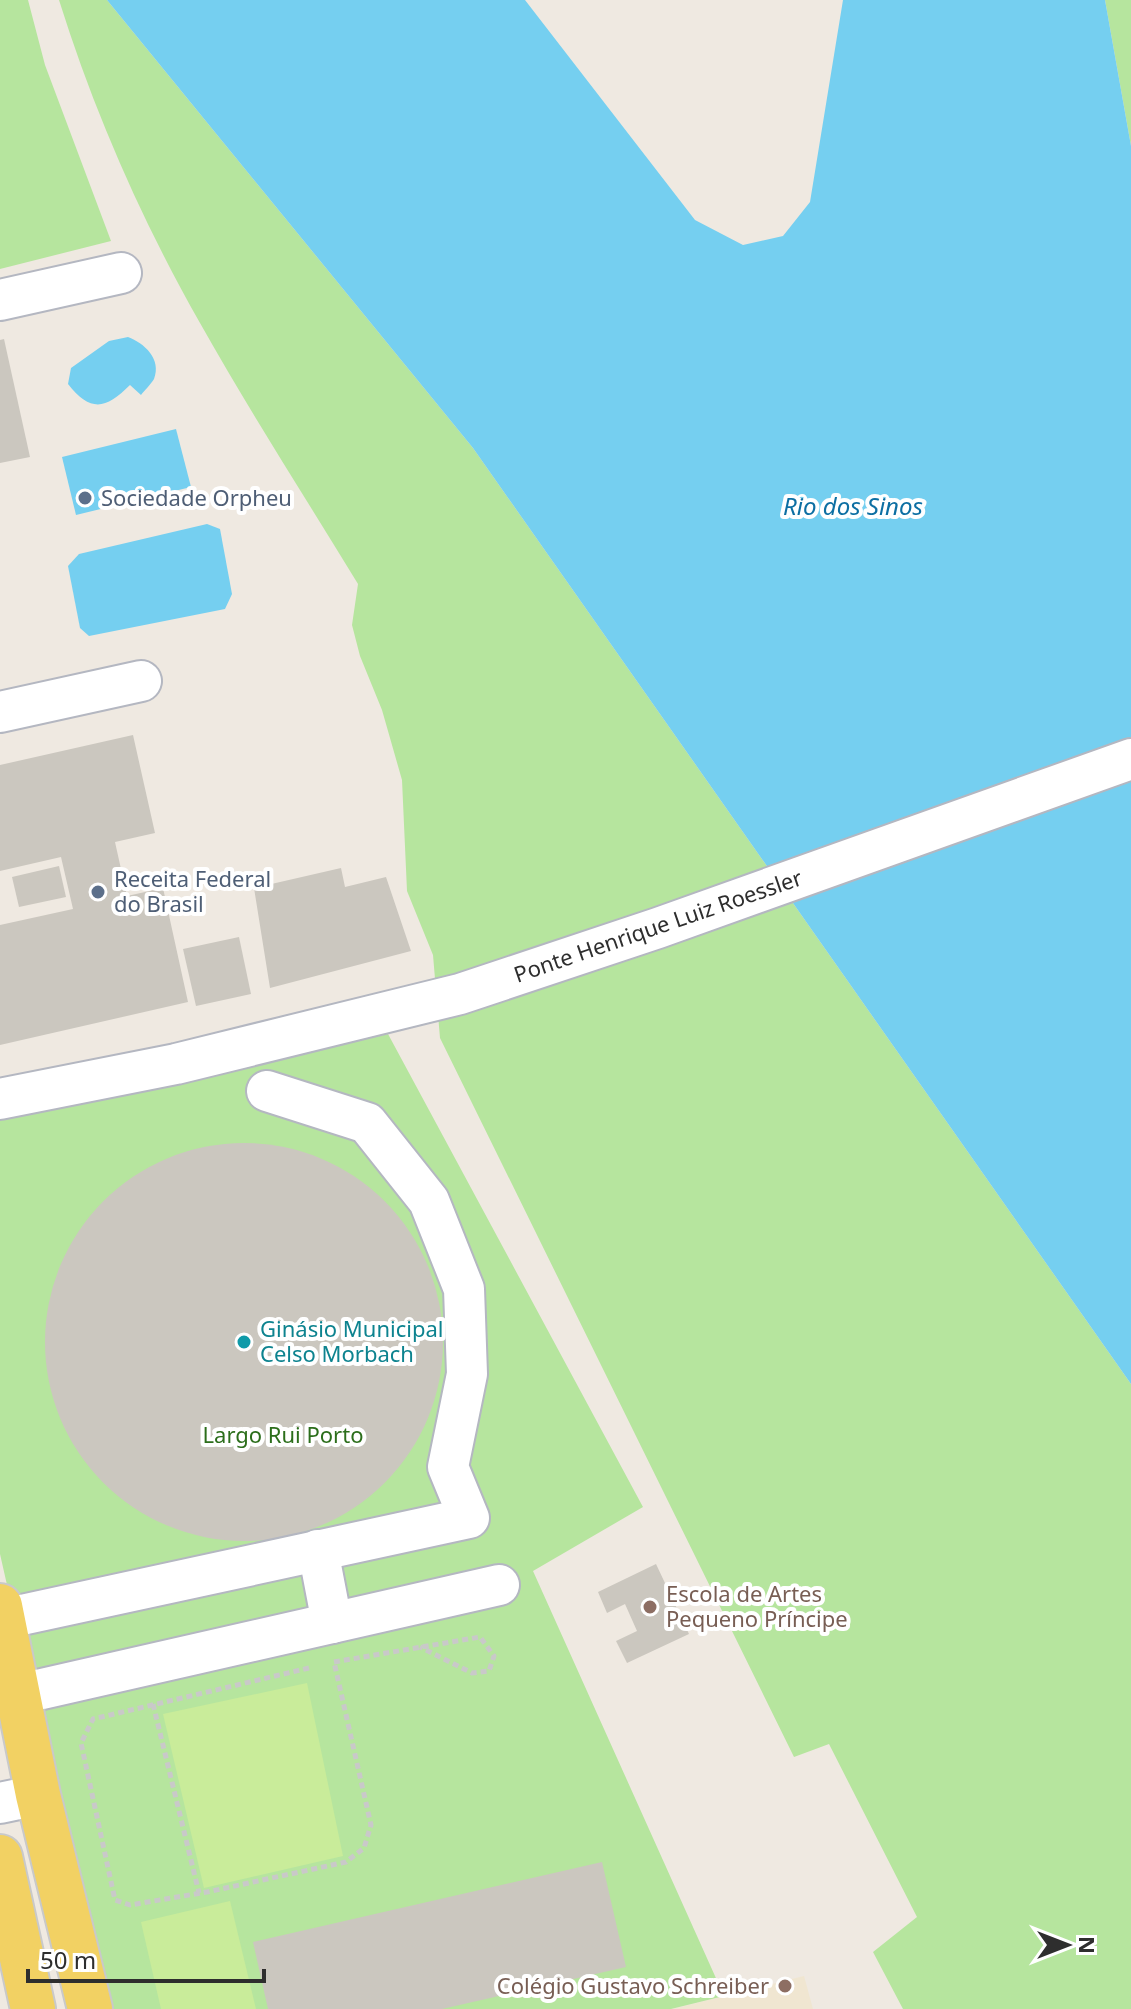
<svg xmlns="http://www.w3.org/2000/svg" width="1131" height="2009" font-family="'Noto Sans',sans-serif">
  <rect width="100%" height="100%" fill="#efe9e1"/>
  <path fill="#f0e6d1" d="M804 1976 813 2009H672Z"/>
  <g fill="#b6e59e">
    <path d="M0 0H28L45 65 111 241 0 269Z"/>
    <path d="M59 0H107L473 448 1131 1384V2009H903L873 1952 917 1917 829 1744 794 1757 440 1038 433 955 407 891 402 780 382 710 360 656 352 625 358 584C305 497 250 412 200 323 142 221 94 112 59 0Z"/>
    <path d="M1105 0H1131V146Z"/>
    <path d="M388 1034 643 1507 533 1571 724 1996 671 2009H103L0 1554V1120Z"/>
  </g>
  <g fill="#c9ec9a">
    <path d="M307 1683 343 1856 204 1888 163 1714Z"/>
    <path d="M230 1901 256 2009H161L141 1922Z"/>
  </g>
  <g fill="#75cff0">
    <path d="M107 0H525L695 220 743 245 783 236 810 202 843 0H1105L1131 146V1384L473 448Z"/>
    <path d="M128 337C144 343 162 359 154 379 151 384 144 391 141 395L130 385C106 409 91 413 68 384L71 368 109 341Z"/>
    <path d="M176 429 191 487 76 515 62 457Z"/>
    <path d="M207 524 220 529 232 594 225 609 89 636 80 628 68 566 79 554Z"/>
  </g>
  <g fill="#cbc7bf">
    <path d="M4 339 30 457 0 463V340Z"/>
    <path d="M133 735 155 833 115 842 127 896 163 888 188 1002 0 1045V925L73 909 61 857 0 871V765Z"/>
    <path d="M59 866 66 897 19 907 12 877Z"/>
    <path d="M341 868 345 887 386 877 411 951 270 988 254 888Z"/>
    <path d="M239 937 251 994 196 1006 183 949Z"/>
    <circle cx="244" cy="1342" r="199"/>
    <path d="M656 1564 689 1634 627 1663 616 1641 637 1631 625 1604 607 1613 598 1592Z"/>
    <path d="M602 1862 626 1967 442 2009H268L253 1942Z"/>
  </g>
  <g fill="none" stroke-linecap="round" stroke-linejoin="round">
    <defs>
      <g id="minor">
        <path d="M0 300 121 273"/>
        <path d="M0 712 141 681"/>
        <path d="M0 1099 176 1064 460 994 658 928 1131 759"/>
        <path d="M318 1550 332 1623"/>
        <path d="M3 1619 469 1518 448 1467 467 1374 464 1289 429 1201 367 1123 267 1091"/>
        <path d="M19 1692 42 1689 499 1585"/>
        <path d="M0 1803 38 1795"/>
      </g>
      <g id="major">
        <path d="M0 1606 38 1795 90 2009"/>
        <path d="M0 1857 33 2009"/>
      </g>
    </defs>
    <use href="#minor" stroke="#b4b7c1" stroke-width="44"/>
    <use href="#major" stroke="#c9c9c9" stroke-width="48"/>
    <g stroke="#c9c9c9" stroke-width="5" stroke-dasharray="6 4" stroke-linecap="butt">
      <path d="M334 1662 480 1637 494 1656 489 1671 472 1673 420 1647"/>
      <path d="M309 1668 93 1719 81 1743 115 1900 130 1905 207 1892 346 1862 364 1848 371 1825 334 1662"/>
      <path d="M153 1704 199 1893"/>
    </g>
    <use href="#minor" stroke="#fff" stroke-width="40"/>
    <use href="#major" stroke="#f2d163" stroke-width="44"/>
  </g>
  <g fill="#5c6f8a" stroke="#fff" stroke-width="3">
    <circle cx="85" cy="498" r="8"/>
    <circle cx="98" cy="892" r="8"/>
  </g>
  <circle fill="#0f9aa8" stroke="#fff" stroke-width="3" cx="244" cy="1342" r="8"/>
  <g fill="#8d6e63" stroke="#fff" stroke-width="3">
    <circle cx="650" cy="1607" r="8"/>
    <circle cx="785" cy="1986" r="8"/>
  </g>
  <g text-anchor="middle" stroke-width="8" stroke-linejoin="round" paint-order="stroke">
    <g font-size="22" fill="#4e5e75" stroke="#fff" text-anchor="start">
      <text x="101" y="506">Sociedade Orpheu</text>
      <text x="114" y="887">Receita Federal<tspan x="114" dy="25">do Brasil</tspan></text>
    </g>
    <g font-size="22" fill="#2e2e2e" stroke="#fff">
      <text transform="translate(658 926) rotate(-19)" y="8">Ponte Henrique Luiz Roessler</text>
    </g>
    <g font-size="22" fill="#0d838f" stroke="#fff" text-anchor="start">
      <text x="260" y="1337">Ginásio Municipal<tspan x="260" dy="25">Celso Morbach</tspan></text>
    </g>
    <g font-size="22" fill="#2c6e1b" stroke="#fff">
      <text x="283" y="1443">Largo Rui Porto</text>
    </g>
    <g font-size="22" fill="#785e54" stroke="#fff" text-anchor="start">
      <text x="666" y="1602">Escola de Artes<tspan x="666" dy="25">Pequeno Príncipe</tspan></text>
      <text x="769" y="1994" text-anchor="end">Colégio Gustavo Schreiber</text>
    </g>
    <g font-size="24" font-style="italic" fill="#0d6fa3" stroke="#fff">
      <text x="853" y="515">Rio dos Sinos</text>
    </g>
  </g>
  <g transform="translate(1067 1945) rotate(90)" stroke="#ffffff" stroke-width="6" paint-order="stroke">
  <path d="M0-6L14 30L0 20L-14 30Z" fill="#2e2e2e"/>
  <text y="-12" font-size="22" font-weight="bold" text-anchor="middle" fill="#2e2e2e">N</text>
  </g>
  <path d="M28 1969v12h236v-12" fill="none" stroke="#2e2e2e" stroke-width="4"/>
  <text x="40" y="1969" font-size="24" fill="#2e2e2e" stroke="#ffffff" stroke-width="6" paint-order="stroke">50 m</text>
</svg>
